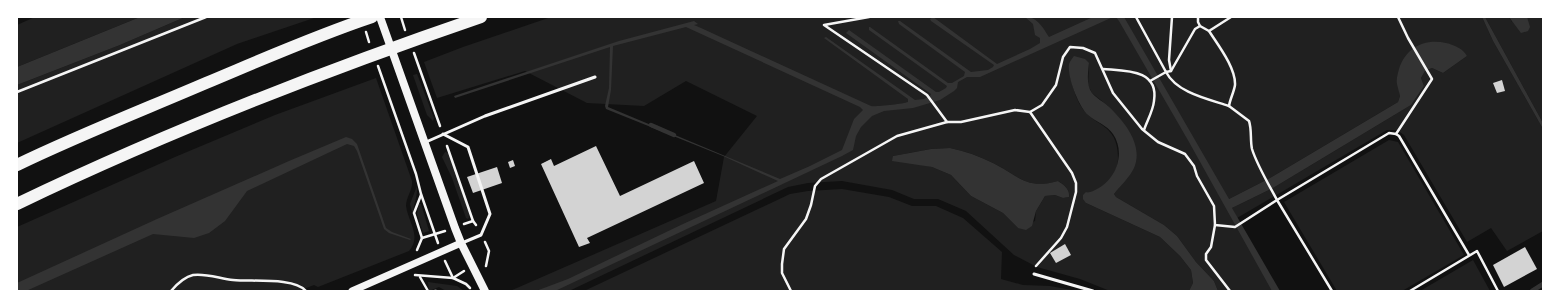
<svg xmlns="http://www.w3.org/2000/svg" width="1560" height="308" font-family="Commissioner,sans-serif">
  <rect width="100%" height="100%" fill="#111"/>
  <g fill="#202020" fill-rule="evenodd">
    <path d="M35 17H140L17 67V25Z"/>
    <path d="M185 17H317L237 44 17 143V85L120 45Z"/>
    <path d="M551 17H1482L1493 41 1543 129V231L1507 251 1491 228 1467 242 1404 135 1397 130H1387L1237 218 1279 291H1218L1214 281 1196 262 1177 236 1164 225 1116 197 1114 194 1134 167 1108 106 1092 93 1088 85 1089 63 1069 70C1071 81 1074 93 1079 103 1092 128 1118 121 1118 158 1118 166 1114 177 1108 183 1102 188 1093 194 1086 192V203L1160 237 1180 256 1191 270 1193 283 1189 291H1110L1080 279 1037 267 1014 255 966 211 938 199H914L892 190 842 181 808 183 788 187 569 291H510L716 201 724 157 757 116 686 81 644 106 587 103 525 71 437 98 424 62 463 47ZM1450 44 1467 56 1443 73 1432 68 1425 71 1421 78 1424 86 1411 105 1273 188 1232 208 1229 199 1270 178 1398 102 1400 96 1399 90ZM950 148C965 151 979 156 993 163 1019 176 1026 190 1058 181 1064 185 1070 189 1069 197L1063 198 1055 195 1045 196 1036 211 1035 221 1018 228 1003 213 971 196 951 175 932 167 913 163 893 156 931 149Z"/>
    <path d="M1485 17H1509L1512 22 1510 17H1543V123Z"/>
    <path d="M417 74 434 118 433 121 427 115 413 75Z"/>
    <path d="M376 78 412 181C413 190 406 197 406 206 408 222 422 236 409 251L318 287 314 285 298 291H17V227L175 157 275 115Z"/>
    <path d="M1389 140 1398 142 1464 255 1402 291H1337L1284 202Z"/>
    <path d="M445 152 449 153 470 216 468 219 466 218 452 178 442 157Z"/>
    <path d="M417 186C418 196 413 204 413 215L410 204Z"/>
    <path d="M842 189 889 197 912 206H936L963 218 1002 252 1001 279 1023 285 1050 286 1077 291H584L790 194 808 191Z"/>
    <path d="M419 204H421L429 231 423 233 417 214Z"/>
    <path d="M1473 260 1490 291H1420Z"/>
    <path d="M428 282 457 286 464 291H446L439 287 429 291Z"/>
  </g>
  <g fill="#333" fill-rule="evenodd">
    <path d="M140 17H185L120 45 17 85V67Z"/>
    <path d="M933 17 997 64 1030 49 1040 43V38L1035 35 1033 24 1025 17C1038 17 1043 28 1049 37L1093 17H1113L980 77H967L958 82 957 88 954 91 940 100 913 108 884 111 872 116 861 127 856 136 853 150 842 156 555 291H536L568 279 683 224 778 181 723 156 606 109 605 106 609 88 610 47 455 98 454 96 619 41 694 21 698 24 694 25 701 28 871 106C875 107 903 104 908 102V99L824 38 826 37 915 100 924 99 930 96 931 94 846 33 849 30 936 92H939L946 88 947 86 869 30V27H870L948 83H952L964 76 965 72 899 24 898 21H900L971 72 988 70 993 67 994 65 931 21 930 19ZM686 27 860 107 863 110 854 119 842 150 810 166 780 179 608 107 611 90 613 46Z"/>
    <path d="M1116 17H1124L1229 199 1270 178 1398 102 1400 96C1399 92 1398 88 1397 84 1396 79 1398 73 1399 69 1406 47 1425 38 1446 43 1455 45 1463 49 1467 56L1443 73 1432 68 1425 71 1421 78 1424 86 1411 105 1273 188 1232 208 1280 291H1272L1189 142 1119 21Z"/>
    <path d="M1482 17H1485L1543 123V129L1493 41Z"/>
    <path d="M1509 17H1527L1530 27 1528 31 1521 33Z"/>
    <path d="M1074 56 1085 59 1089 63C1088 73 1086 85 1092 93 1096 98 1104 102 1108 106 1124 121 1144 145 1134 168 1130 177 1120 186 1114 194L1116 197 1164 225 1177 236 1196 262 1214 281 1218 291H1189L1193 283 1191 270 1180 256 1160 237 1086 203 1083 199V195L1086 192C1090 193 1093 191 1097 189 1116 180 1126 153 1113 134 1107 125 1096 122 1088 115 1079 107 1067 77 1069 64 1070 61 1072 59 1074 56Z"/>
    <path d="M346 137 352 139 357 144 386 228 392 232 411 239 410 240 389 233 384 229 357 151 354 146 347 144 247 191 225 221 209 233 194 238 153 234 26 291H17V283L157 219 289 161Z"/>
    <path d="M950 148C965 151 979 156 993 163 1019 176 1026 190 1058 181 1064 185 1070 189 1069 197L1063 198 1055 195 1045 196 1036 211 1032 226 1026 230 1018 228 1003 213 971 196 951 175 932 167 892 161 893 156 931 149Z"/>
  </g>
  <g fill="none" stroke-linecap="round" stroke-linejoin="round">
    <g stroke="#333" stroke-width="4.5">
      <path d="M651 125 674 135"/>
      <path d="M1532 291 1543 284"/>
    </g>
  </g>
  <g fill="#d3d3d3">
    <path d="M1502 80 1505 91 1497 93 1493 83Z"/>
    <path d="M596 146 620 196 694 161 704 183 587 238 590 243 579 247 541 164 551 159 554 166Z"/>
    <path d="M513 160 515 166 510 168 508 162Z"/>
    <path d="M497 167 502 183 473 193 467 177Z"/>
    <path d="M1065 244 1071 255 1056 263 1050 253Z"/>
    <path d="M1525 247 1537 269 1504 287 1493 265Z"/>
  </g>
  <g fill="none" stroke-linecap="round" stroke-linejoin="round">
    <g stroke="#f5f5f5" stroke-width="2.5">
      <path d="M401 17 405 30"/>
      <path d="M1136 17 1166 72 1171 71 1195 29 1200 26 1209 31 1231 17"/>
      <path d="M1198 17V22L1200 26"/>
      <path d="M366 32 369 42"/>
      <path d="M414 53 440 126"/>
      <path d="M378 66 416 174 421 194 438 243"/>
      <path d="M1103 69C1125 71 1159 69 1154 101 1153 111 1147 121 1144 130"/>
      <path d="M1171 71 1169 60 1172 17"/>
      <path d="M1150 81 1166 72C1177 93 1208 99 1229 106"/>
      <path d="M17 92 206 17"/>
      <path d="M1030 112 1072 173 1076 183V192L1067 227 1061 238 1036 266"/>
      <path d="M947 122H961L1015 110 1030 112 1042 105 1056 85 1063 57 1070 47 1083 48 1095 53 1113 93 1142 129 1158 142 1185 154 1194 166 1197 176 1214 206 1215 225 1235 227 1277 200C1269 185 1257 165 1252 149 1250 140 1252 130 1249 121L1229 106C1230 99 1234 92 1235 85 1236 68 1218 45 1209 31"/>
      <path d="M1396 134 1432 79 1408 38 1398 17"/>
      <path d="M447 146 473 221 476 225"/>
      <path d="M464 224 473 221"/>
      <path d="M1215 225 1211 247 1206 254V260L1230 291"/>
      <path d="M422 238 445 231"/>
      <path d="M485 242 489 251 486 266"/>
      <path d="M417 250 422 238 414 213 421 195"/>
      <path d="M445 261 453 278 466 284 470 288"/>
      <path d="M415 275 453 278 464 271"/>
      <path d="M420 277 428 291"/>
      <path d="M171 291C177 284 184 277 193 275 206 273 221 279 233 280 251 282 294 277 306 291"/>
      <path d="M435 291H436"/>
      <path d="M791 291 782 273V264L784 249 806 219 811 205 815 186 821 179 897 136 947 122 927 95 824 25 869 17"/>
      <path d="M1332 291 1277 200 1389 133 1396 134 1399 136 1469 255"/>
      <path d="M1410 291 1477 251 1498 291"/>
    </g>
    <g stroke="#f5f5f5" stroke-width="3">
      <path d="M443 134 468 147 490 214 481 235 462 243"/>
      <path d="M426 142 485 116 595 77"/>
      <path d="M1034 274 1093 291"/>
    </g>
    <path stroke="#f5f5f5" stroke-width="7" d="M352 291 461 243"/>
    <path stroke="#f5f5f5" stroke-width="8" d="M380 17 455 228 461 243 485 291"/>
    <g stroke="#f5f5f5" stroke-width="12">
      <path d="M17 165C79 135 143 110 206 83 261 60 315 36 372 17"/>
      <path d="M17 204C167 132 323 71 481 17"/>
    </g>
  </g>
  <rect width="1560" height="308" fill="none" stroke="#ffffff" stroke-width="36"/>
</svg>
